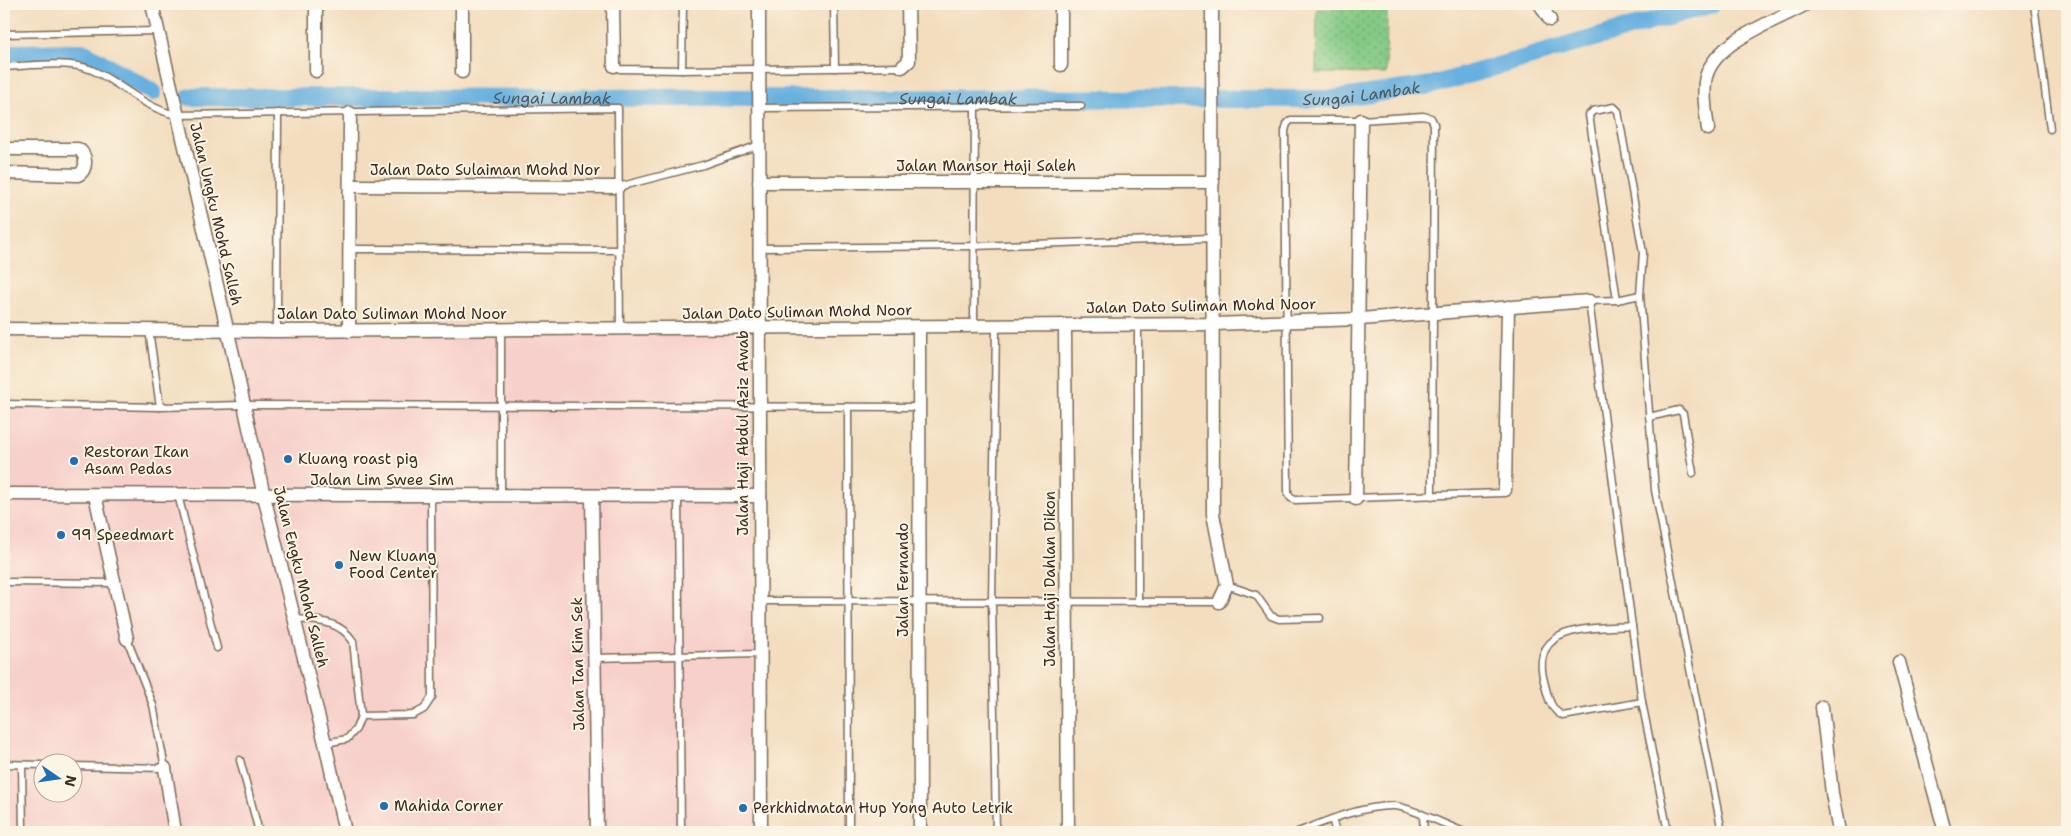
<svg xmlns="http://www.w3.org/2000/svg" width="2071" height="836" font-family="'Shantell Sans',sans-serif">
  <defs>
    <pattern id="park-dots" width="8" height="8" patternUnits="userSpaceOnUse" patternTransform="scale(1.25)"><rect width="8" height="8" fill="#83c983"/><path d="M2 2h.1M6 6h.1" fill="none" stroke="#6ca36b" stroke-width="1.8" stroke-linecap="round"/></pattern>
  </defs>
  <rect width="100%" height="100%" fill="#fcf5e5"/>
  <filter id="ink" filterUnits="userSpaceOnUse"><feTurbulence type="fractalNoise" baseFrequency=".02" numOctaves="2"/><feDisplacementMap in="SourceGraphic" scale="10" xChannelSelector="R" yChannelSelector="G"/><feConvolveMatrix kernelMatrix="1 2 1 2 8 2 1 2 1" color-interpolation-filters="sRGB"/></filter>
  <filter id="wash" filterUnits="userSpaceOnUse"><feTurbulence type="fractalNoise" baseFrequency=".0096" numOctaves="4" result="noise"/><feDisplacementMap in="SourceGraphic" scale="20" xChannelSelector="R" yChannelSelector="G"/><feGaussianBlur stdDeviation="1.12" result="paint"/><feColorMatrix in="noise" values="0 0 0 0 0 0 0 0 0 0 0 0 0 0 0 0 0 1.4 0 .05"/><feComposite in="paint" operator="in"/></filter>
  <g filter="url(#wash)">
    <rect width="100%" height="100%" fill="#f3ddbe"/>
    <path fill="#f7d0cb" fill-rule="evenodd" d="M753 322 755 832H4V402H238L219 323 357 325ZM42 764H72V794H42Z"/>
    <path fill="url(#park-dots)" stroke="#5f7a50" d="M1317 9H1387L1386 74 1316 73Z"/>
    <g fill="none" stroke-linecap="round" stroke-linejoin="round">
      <g stroke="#68b0df" stroke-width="18">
        <path d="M4 53 83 52 153 92"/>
        <path id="s1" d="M190 97 1334 99 1432 85 1712 4"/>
      </g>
    </g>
  </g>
  <g filter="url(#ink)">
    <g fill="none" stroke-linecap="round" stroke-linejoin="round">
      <defs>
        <g id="service">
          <path d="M834 4 835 68"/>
          <path d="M2034 4 2050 129"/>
          <path d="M4 34 157 31"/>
          <path d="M614 66 620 69 682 70 683 4"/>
          <path d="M4 67C30 66 68 60 92 70 121 83 144 108 176 115L618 108 620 329"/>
          <path d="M682 70 902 67"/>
          <path d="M759 108 1081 106"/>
          <path d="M618 187 703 165 759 145"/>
          <path d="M759 248 974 246 1213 238"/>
          <path d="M350 249 619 250"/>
          <path d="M1617 300 1589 115 1593 111 1614 107 1618 111 1643 253 1640 295"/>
          <path d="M974 326 975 106"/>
          <path d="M996 326 992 601 996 832"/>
          <path d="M149 330 160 407"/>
          <path d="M277 331 278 113"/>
          <path d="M4 404 160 407 244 405 919 407"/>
          <path d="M848 407 849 832"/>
          <path d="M1649 417 1679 410 1683 414 1693 473"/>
          <path d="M178 495 217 648"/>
          <path d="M501 496V330"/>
          <path d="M678 496 681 832"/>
          <path d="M1432 496 1434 124 1431 118 1423 116 1361 120H1291L1287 124 1285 131 1288 494 1291 498 1295 500 1502 493 1505 490"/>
          <path d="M4 582 115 583"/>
          <path d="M1227 585 1256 595 1271 616 1279 619 1320 618"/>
          <path d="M760 601 1219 602"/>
          <path d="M1138 601V325"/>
          <path d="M295 619C318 621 339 620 353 641L361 716 356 729 347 739 325 743"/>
          <path d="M1632 626C1592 629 1526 623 1545 685 1548 698 1551 710 1563 716L1642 702"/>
          <path d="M594 658 760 654"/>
          <path d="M361 716 413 715 424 709 432 697 431 496"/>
          <path d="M240 760 259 832"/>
          <path d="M4 764 42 765"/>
          <path d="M22 765 23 832"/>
          <path d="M72 766 165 768 153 705 127 639"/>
          <path d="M1423 816 1424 832"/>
          <path d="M1332 819 1336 832"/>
          <path d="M1298 832C1326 821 1364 805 1395 806 1410 807 1448 826 1464 832"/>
          <path d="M1668 832 1642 702 1589 301 1617 300 1640 295 1655 490 1722 832"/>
        </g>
        <g id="minor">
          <path d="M152 4 232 350 264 496 325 743 345 832"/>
          <path d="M316 4V71"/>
          <path d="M462 4V72"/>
          <path d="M613 4 614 66"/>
          <path d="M759 4 761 832"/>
          <path d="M1061 4V65"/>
          <path d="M1212 4 1213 514 1227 585 1219 602"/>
          <path d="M1540 4 1550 20"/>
          <path d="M902 67 909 61 908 4"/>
          <path d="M1708 129C1706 113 1703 98 1705 82 1710 42 1775 22 1806 4"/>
          <path d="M4 149H78C87 154 88 170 78 175L4 173"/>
          <path d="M759 182H1213"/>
          <path d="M351 186 618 187"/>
          <path d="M1065 325 1068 832"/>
          <path d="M919 327 920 832"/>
          <path d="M4 329 277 331 1214 324 1360 319 1589 301"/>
          <path d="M349 331 350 113"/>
          <path d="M1505 490 1508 307"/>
          <path d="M4 494 760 496"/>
          <path d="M95 495 127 639"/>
          <path d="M592 496 597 832"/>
          <path d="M1356 499 1361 120"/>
          <path d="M1899 662 1945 832"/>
          <path d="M1822 707 1832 793 1839 832"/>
          <path d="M165 768 175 832"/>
        </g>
      </defs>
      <use href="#service" stroke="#7b6956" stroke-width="9"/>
      <use href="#minor" stroke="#7b6956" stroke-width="15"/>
      <use href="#service" stroke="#fff" stroke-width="6"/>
      <use href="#minor" stroke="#fff" stroke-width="12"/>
    </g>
  </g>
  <g fill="#1f6fb2" stroke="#fcf5e5" stroke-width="2">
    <circle cx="288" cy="459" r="5"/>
    <circle cx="74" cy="461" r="5"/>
    <circle cx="61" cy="535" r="5"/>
    <circle cx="339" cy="565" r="5"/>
    <circle cx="384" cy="806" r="5"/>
    <circle cx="743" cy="808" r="5"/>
  </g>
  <g text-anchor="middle" stroke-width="4" stroke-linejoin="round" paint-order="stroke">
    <g font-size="15" fill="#3b2a1e" stroke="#fcf5e5">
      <text x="986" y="171">Jalan Mansor Haji Saleh</text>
      <text x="485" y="175">Jalan Dato Sulaiman Mohd Nor</text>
      <text transform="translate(216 214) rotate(77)" y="5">Jalan Ungku Mohd Salleh</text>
      <text transform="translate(1201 306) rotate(-1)" y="5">Jalan Dato Suliman Mohd Noor</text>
      <text transform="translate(797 312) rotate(-1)" y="5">Jalan Dato Suliman Mohd Noor</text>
      <text x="392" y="319">Jalan Dato Suliman Mohd Noor</text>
      <text transform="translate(743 433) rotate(-90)" y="5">Jalan Haji Abdul Aziz Awab</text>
      <text x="382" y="485">Jalan Lim Swee Sim</text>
      <text transform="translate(301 577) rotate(76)" y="5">Jalan Engku Mohd Salleh</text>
      <text transform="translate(1050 579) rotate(-90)" y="5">Jalan Haji Dahlan Dikon</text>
      <text transform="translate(903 580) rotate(-90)" y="5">Jalan Fernando</text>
      <text transform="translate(578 664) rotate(-91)" y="5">Jalan Tan Kim Sek</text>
    </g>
    <g font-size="15" fill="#3b2a1e" stroke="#fcf5e5" text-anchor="start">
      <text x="84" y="457">Restoran Ikan<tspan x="84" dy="17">Asam Pedas</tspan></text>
      <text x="298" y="464">Kluang roast pig</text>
      <text x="71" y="540">99 Speedmart</text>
      <text x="349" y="561">New Kluang<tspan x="349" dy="17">Food Center</tspan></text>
      <text x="394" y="811">Mahida Corner</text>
      <text x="753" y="813">Perkhidmatan Hup Yong Auto Letrik</text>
    </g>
    <g font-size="16" font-style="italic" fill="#4b5962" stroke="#fcf5e5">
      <text dy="6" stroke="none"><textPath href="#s1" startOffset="1172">Sungai Lambak</textPath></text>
      <text dy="6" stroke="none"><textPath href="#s1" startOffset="362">Sungai Lambak</textPath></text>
      <text dy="6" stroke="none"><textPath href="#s1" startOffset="768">Sungai Lambak</textPath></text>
    </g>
  </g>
  <rect width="2071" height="836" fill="none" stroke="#fcf5e5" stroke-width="20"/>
  <g transform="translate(58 778) rotate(103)"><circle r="24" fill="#fcf5e5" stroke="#afa495"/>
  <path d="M0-4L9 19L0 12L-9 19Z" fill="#1f6fb2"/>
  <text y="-8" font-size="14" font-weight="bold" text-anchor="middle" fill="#3b2a1e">N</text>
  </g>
</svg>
